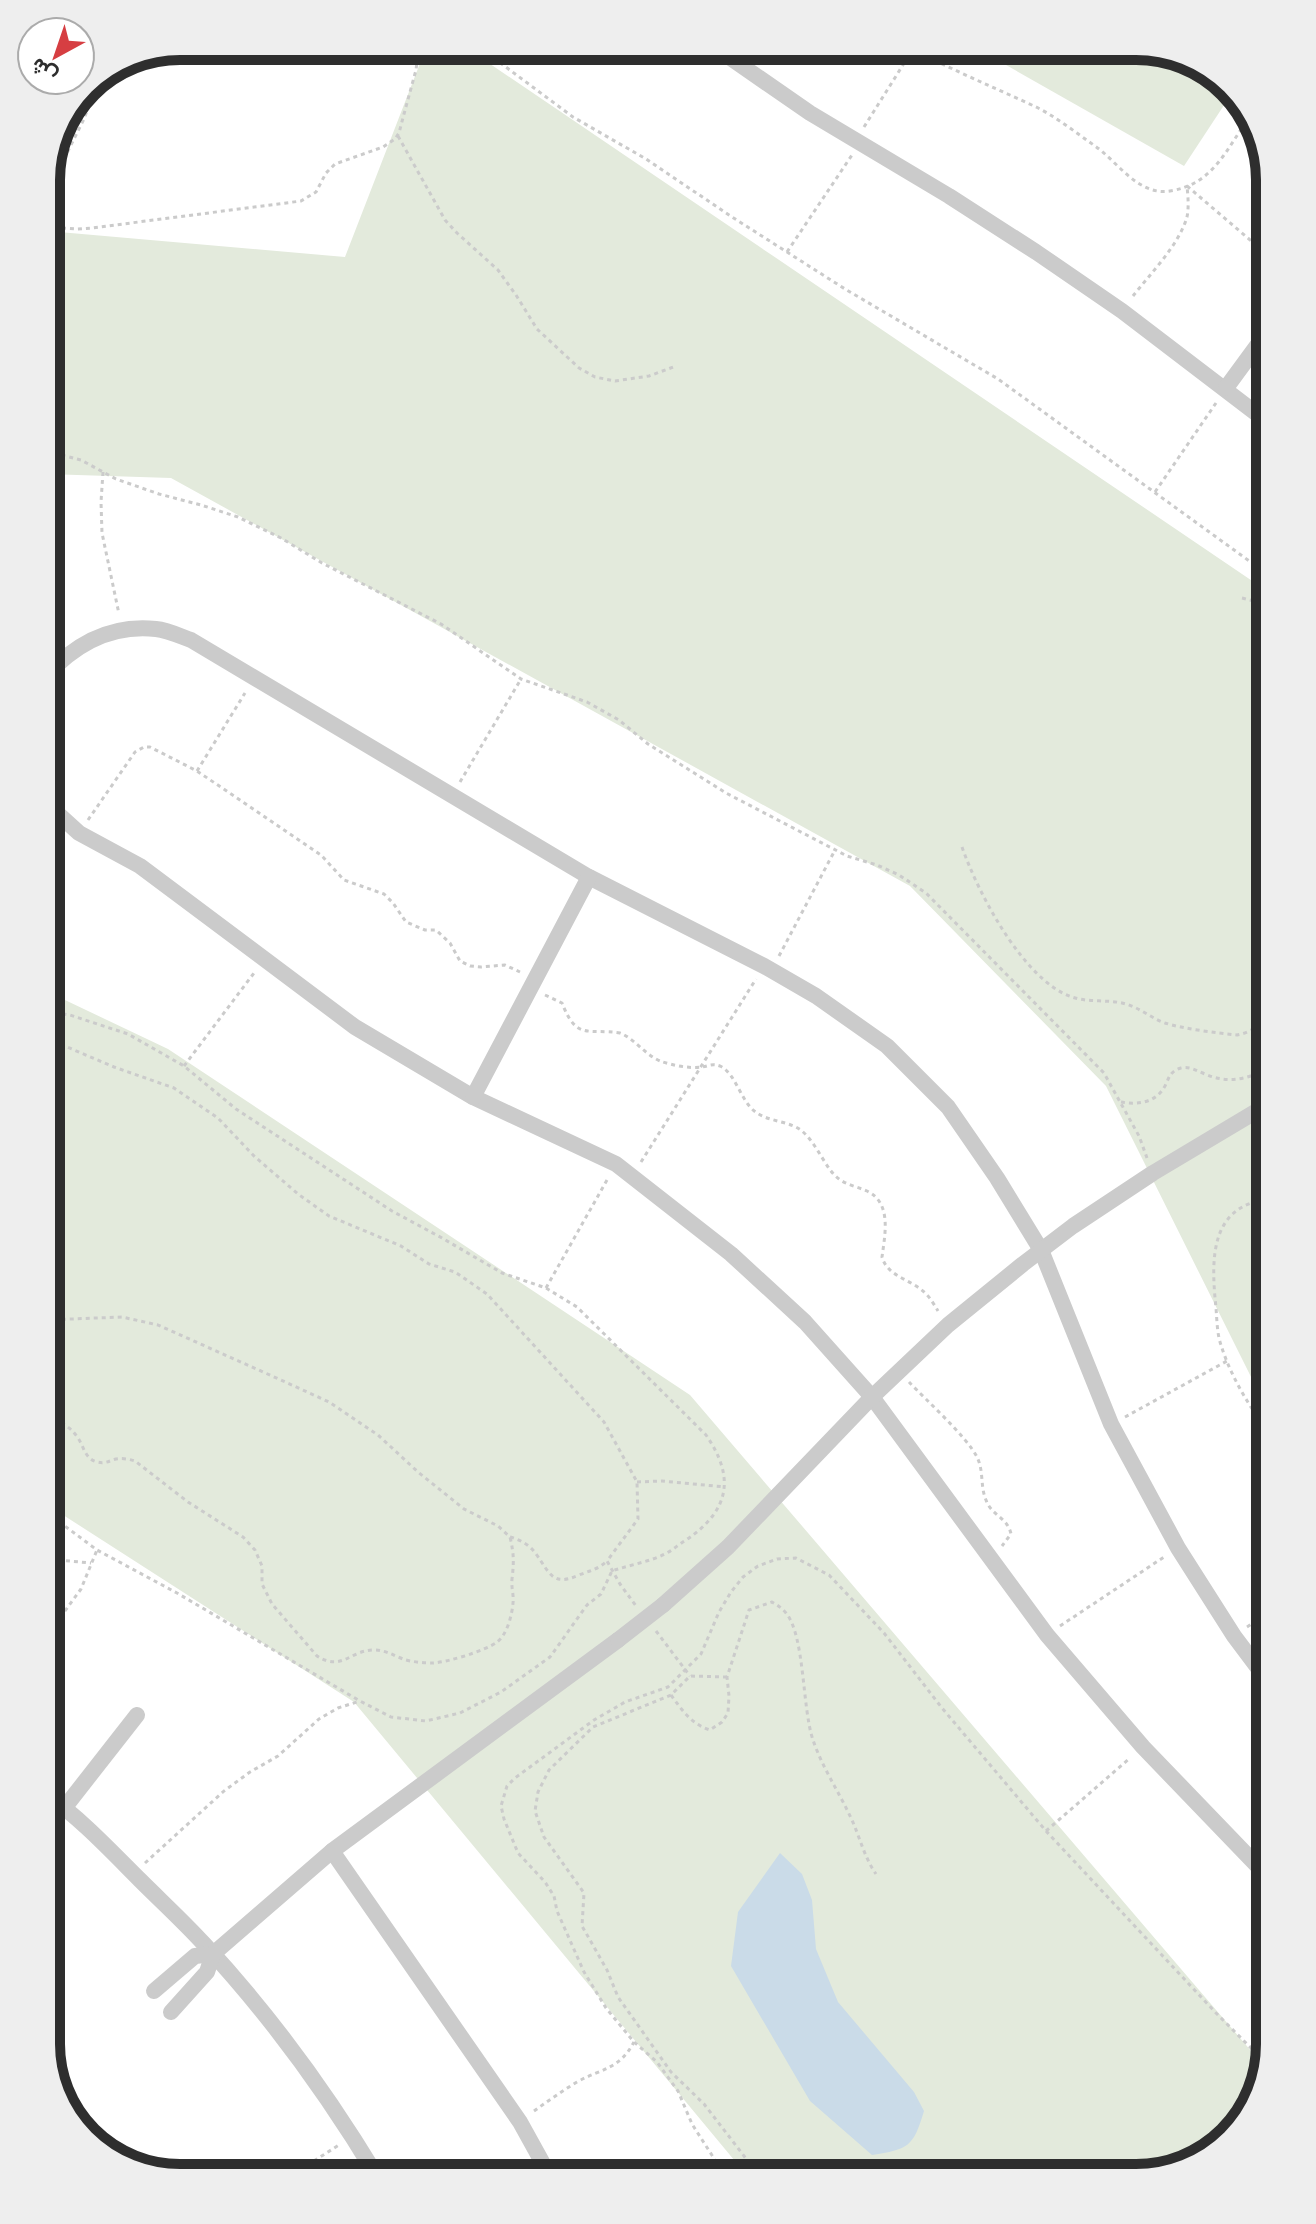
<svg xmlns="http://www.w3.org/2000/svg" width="1316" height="2224" font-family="Poppins,Vazirmatn,sans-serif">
  <rect width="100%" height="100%" fill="#fff"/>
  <g fill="#e3eadc">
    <path d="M1146 46 1211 69 1232 93 1184 166 976 48Z"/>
    <path d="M424 53H474L1270 593V1415L1106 1086 910 886 171 478 46 474V171L67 125 59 232 345 257Z"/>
    <path d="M46 991 168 1049 690 1395 1264 2066 1248 2118 1195 2164 1136 2178H749L354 1702 46 1504Z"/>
  </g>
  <path fill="#cadbe8" d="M780 1853 802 1874 812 1900 816 1949 838 2002 914 2092 924 2111C913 2148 908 2149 872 2155L810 2101 731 1966 738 1912Z"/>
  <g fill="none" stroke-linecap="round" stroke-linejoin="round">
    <g stroke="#cbcbcb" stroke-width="3" stroke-dasharray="4 4" stroke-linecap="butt">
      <path d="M913 49C952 70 993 87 1034 106 1055 116 1075 132 1095 146 1118 162 1138 196 1170 191 1215 184 1227 147 1251 115"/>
      <path d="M487 53 573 117 646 159 732 217 845 289 998 379 1270 576"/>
      <path d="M864 127 913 49"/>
      <path d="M398 136 445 220 457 233 498 270 516 295 537 329 579 368 595 377 615 381 649 376 676 366"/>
      <path d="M1187 186 1270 257"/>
      <path d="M46 195 84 119 100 75"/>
      <path d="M46 227 77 229 92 228 301 201 316 192 326 173 335 164 383 147 395 139 399 133 404 114 416 70 418 53"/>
      <path d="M787 252 852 155"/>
      <path d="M1133 296C1150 274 1179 245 1187 217 1189 207 1188 196 1187 186"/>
      <path d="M46 451 81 460 116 479 159 494 201 505 238 517 281 538 322 563 441 624 521 679 587 702 619 720 648 744 726 793 847 856 877 865 899 875 926 893 1104 1073 1139 1136 1147 1158"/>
      <path d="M103 472 101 502 102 533 119 614"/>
      <path d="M1155 492 1216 403"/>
      <path d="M1242 598 1270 605"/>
      <path d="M197 771 245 693"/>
      <path d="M460 782 521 679"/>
      <path d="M88 820 135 752 144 747H150L197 771 321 855 344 880 384 894 393 903 406 922 425 930H436L450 943 460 961 470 966 481 967 505 965 520 972"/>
      <path d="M962 847C978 893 1024 981 1072 997 1089 1003 1109 999 1126 1004 1140 1008 1151 1018 1165 1023 1184 1029 1217 1033 1237 1035 1265 1030 1257 1014 1270 996"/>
      <path d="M779 956 835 850"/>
      <path d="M545 995 562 1003C577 1041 587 1028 620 1033 635 1039 644 1054 660 1061 671 1065 690 1069 702 1067 709 1066 712 1063 720 1066 737 1074 740 1102 757 1113 770 1122 790 1121 802 1131 818 1145 826 1170 839 1179 847 1185 858 1187 867 1191 892 1203 885 1234 882 1257 888 1278 913 1279 927 1295 931 1299 935 1306 938 1311"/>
      <path d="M46 1038 114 1067 174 1088 218 1118 254 1156 298 1194 329 1216 401 1246 429 1264 455 1272 487 1294 604 1422 637 1482 638 1519 607 1561 620 1584 636 1606"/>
      <path d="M184 1066 254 973"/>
      <path d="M1121 1102C1137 1105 1156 1103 1165 1086 1169 1078 1170 1071 1181 1068 1190 1066 1197 1071 1205 1074 1228 1084 1249 1080 1270 1066"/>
      <path d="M641 1162 756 979"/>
      <path d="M546 1288 607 1180"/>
      <path d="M1270 1350C1255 1320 1252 1313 1270 1282"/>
      <path d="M909 1382C927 1401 966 1436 977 1457 984 1471 980 1486 986 1500 991 1515 1008 1518 1011 1534L1002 1546"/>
      <path d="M1125 1417 1227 1361"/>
      <path d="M46 1418C60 1421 70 1426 78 1438 84 1447 85 1459 97 1462 105 1464 109 1461 116 1459 122 1458 129 1459 135 1461L188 1502 243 1537 255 1550 262 1566V1584L272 1604 317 1656C342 1672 350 1650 374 1650 385 1650 393 1655 403 1659 411 1662 424 1663 433 1663 448 1662 485 1651 497 1642 507 1635 512 1615 513 1603 514 1595 511 1587 512 1579 514 1562 514 1554 510 1537L498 1526 464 1509 418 1472 378 1435 329 1402 281 1380 158 1325 122 1317 46 1320"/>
      <path d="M1270 1436C1251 1408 1231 1378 1221 1345 1217 1334 1217 1320 1216 1308 1211 1260 1209 1205 1270 1199"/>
      <path d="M637 1482 662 1481 725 1487"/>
      <path d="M46 1512 97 1550 177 1593 360 1701 391 1717 426 1721 460 1713 501 1692 550 1657 587 1605 601 1594 612 1571C629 1565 649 1562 665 1554 673 1550 679 1544 686 1540 729 1511 736 1478 706 1435L577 1307 546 1288 502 1273 442 1238 392 1211 236 1109 184 1066 128 1034 70 1015 46 1011"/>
      <path d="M510 1537C521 1540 530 1545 536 1554 550 1573 552 1587 579 1575 589 1571 599 1569 607 1561"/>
      <path d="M58 1560 91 1563"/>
      <path d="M1060 1626 1164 1557"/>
      <path d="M1247 1627 1270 1612"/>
      <path d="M656 1631 690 1676"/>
      <path d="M46 1637 81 1589 97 1550"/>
      <path d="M727 1677 690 1676 671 1695 593 1727 549 1770 538 1792 535 1811 544 1837 584 1893 582 1926 607 1970 618 1997 671 2072 704 2104 761 2178"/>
      <path d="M671 1695C682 1710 691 1724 710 1730L722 1722 728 1713 729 1696 727 1677 749 1610 772 1602C777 1605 782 1608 786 1613 805 1636 802 1708 813 1740 822 1767 839 1792 851 1818 860 1837 864 1857 876 1874"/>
      <path d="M1046 1831 1130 1758"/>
      <path d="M145 1863 224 1791 250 1772 278 1756 319 1719 338 1708 360 1701"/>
      <path d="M534 2111C548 2101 562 2091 577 2082 602 2068 619 2070 634 2042"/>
      <path d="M287 2178 339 2145"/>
      <path d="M722 2178 715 2160 692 2124 678 2091 657 2062 634 2042 606 2008 584 1972 557 1911 554 1896 545 1882 518 1853 504 1819 501 1806 507 1786 515 1778 594 1720 625 1702 668 1687 701 1654 719 1612 731 1592 743 1577 758 1566 777 1559 796 1558 829 1575 884 1633 942 1708 1046 1831 1216 2013 1265 2062"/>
    </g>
    <g stroke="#cbcbcb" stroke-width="16">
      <path d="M719 50 810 113 949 196 1036 252 1122 311 1270 424"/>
      <path d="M1226 388 1270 328"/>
      <path d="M46 676C75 644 110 624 156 629 167 630 180 636 191 640L589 877 764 966 816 996 887 1046 948 1107 997 1178 1041 1250 1111 1424 1178 1548 1234 1636 1270 1684"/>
      <path d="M46 803 79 833 140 866 355 1027 473 1097 616 1164 731 1254 805 1322 872 1397 1047 1635 1143 1747 1270 1879"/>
      <path d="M473 1097 589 877"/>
      <path d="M663 1605 728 1547 872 1397 948 1325 1023 1264 1073 1226 1153 1173 1270 1103"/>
      <path d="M46 1794C80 1818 110 1850 140 1880 161 1901 184 1922 204 1944 270 2015 328 2095 378 2178"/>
      <path d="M65 1807 137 1715"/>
      <path d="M332 1851 520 2122 551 2178"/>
      <path d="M154 1991 195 1956 213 1954"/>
      <path d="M171 2012 207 1972 213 1954 332 1851 618 1640"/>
    </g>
    <path stroke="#cbcbcb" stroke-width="16" d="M618 1640 663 1605"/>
  </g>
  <path d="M0 0H1316V2224H0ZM180 60H1136A120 120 0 0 1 1256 180V2044A120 120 0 0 1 1136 2164H180A120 120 0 0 1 60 2044V180A120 120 0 0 1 180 60Z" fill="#eee" fill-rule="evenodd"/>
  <path fill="none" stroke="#2e2e2e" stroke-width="10" d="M180 60H1136A120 120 0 0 1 1256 180V2044A120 120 0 0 1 1136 2164H180A120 120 0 0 1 60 2044V180A120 120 0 0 1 180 60Z"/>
  <g transform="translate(56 56) rotate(220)"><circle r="38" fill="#ffffff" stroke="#ababab" stroke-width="2"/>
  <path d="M0-6L14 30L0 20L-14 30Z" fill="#d63e42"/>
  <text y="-12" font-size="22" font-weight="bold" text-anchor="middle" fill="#2e2e2e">ش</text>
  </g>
</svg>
